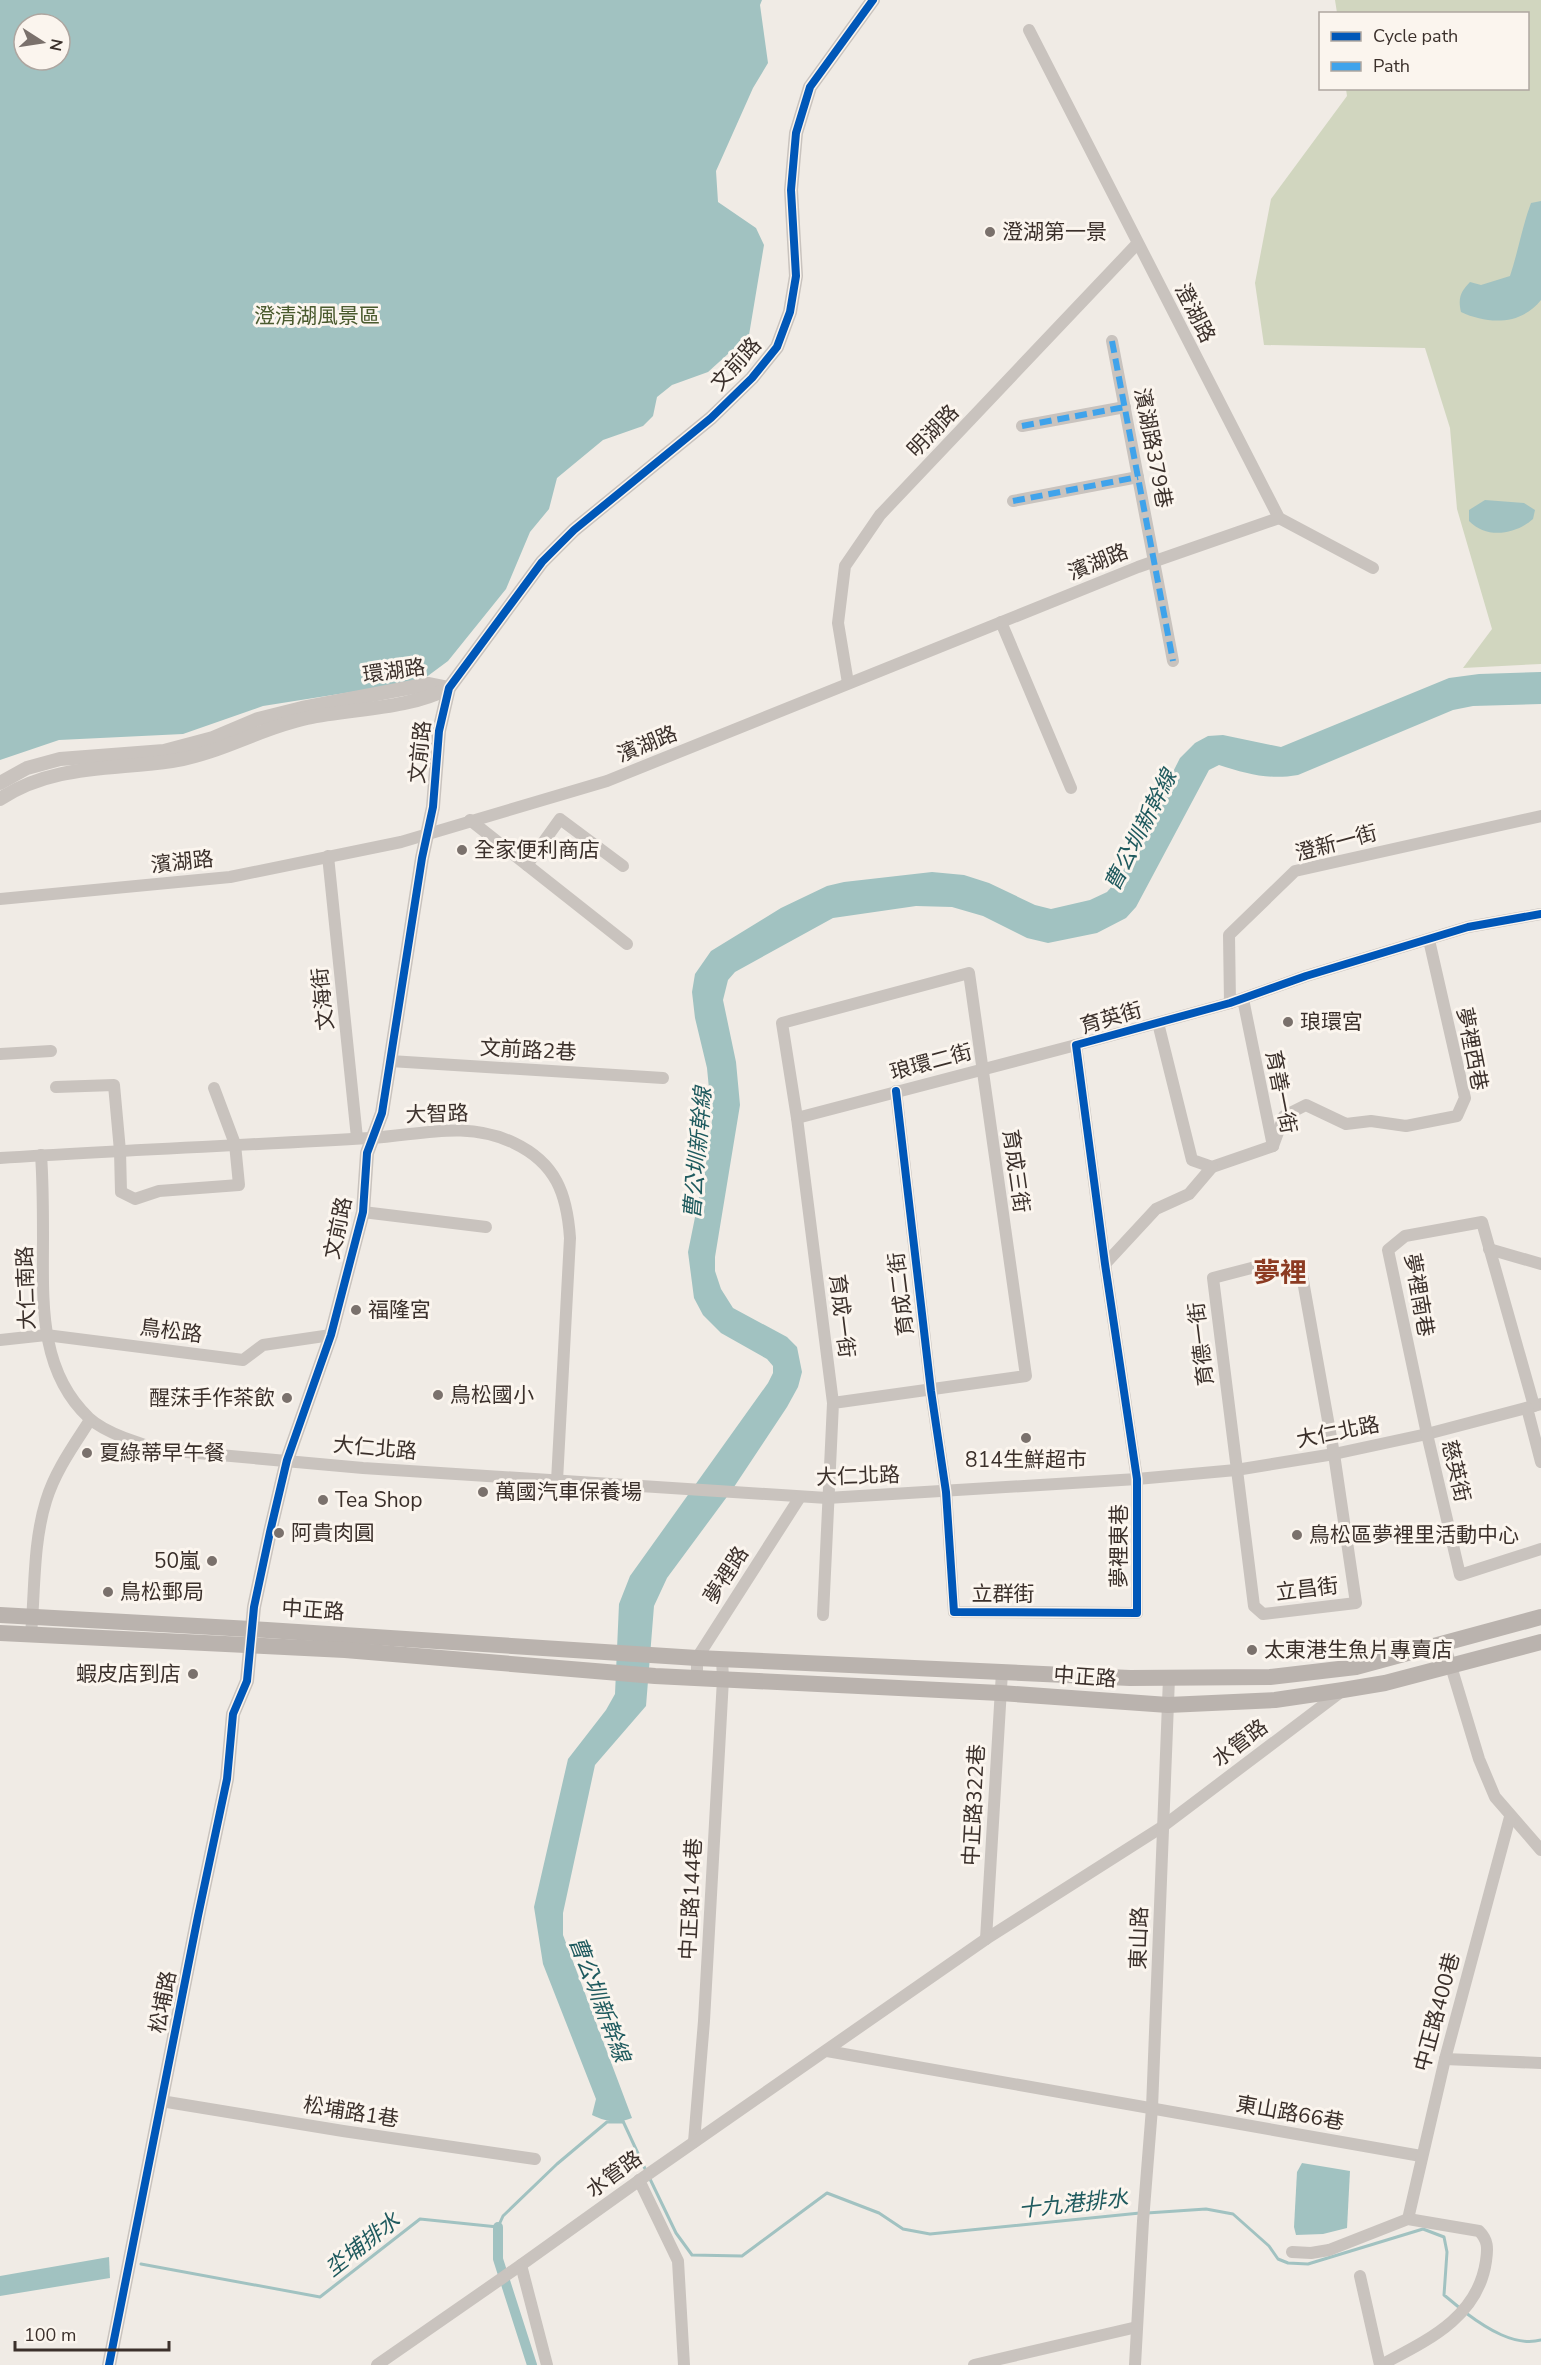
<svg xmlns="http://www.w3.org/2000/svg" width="1541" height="2365" font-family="'Nunito Sans','Noto Sans TC',sans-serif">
  <rect width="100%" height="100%" fill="#f0ebe5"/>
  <path fill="#d1d6bf" d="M1335 0H1541V664L1463 668 1492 629 1457 509 1450 428 1425 348 1264 345 1255 283 1271 199 1347 96 1346 89 1528 88V14L1337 13Z"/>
  <g fill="#a1c2c1" fill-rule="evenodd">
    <path d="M0 0H762L760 5 768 63 753 88 716 171 718 202 756 228 764 245 749 335 708 372 672 385 657 397 653 416 643 426 603 440 557 478 549 509 530 532 506 589 448 661 421 681 263 706 183 734 59 740 0 760ZM24 24H60V60H24Z"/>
    <path d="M1541 201V300C1521 325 1489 325 1461 312 1458 299 1460 292 1470 282L1481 285 1510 276C1518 252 1522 227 1531 203Z"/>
    <path d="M1485 500 1524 503 1535 510 1533 519C1515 535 1486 539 1469 521V510Z"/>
    <path d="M1541 672V704L1473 706 1453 710 1298 775C1269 780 1247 774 1219 765L1209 770 1136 907 1126 918 1097 933 1048 943 1027 938 983 916 952 907 916 906 833 918 735 972 728 980 723 1000 736 1062 740 1105 715 1257V1271L721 1289 733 1308 787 1337 797 1347 802 1372 798 1387 787 1407 732 1490 667 1578 654 1606 646 1706 595 1765 563 1913V1935L632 2118C617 2124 607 2122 592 2115L596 2099 543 1964 534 1907 568 1759 606 1710 615 1694 619 1604 630 1576 768 1383 773 1373V1366L767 1359 721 1333 703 1315 694 1298 688 1252 708 1153 712 1120 707 1068 695 1018 692 992 695 974 711 951 781 908 827 886 844 882 932 872 964 875 989 883 1035 905 1051 909 1090 900 1107 892 1120 877 1180 758 1195 743 1208 736 1223 735 1281 747 1449 678 1479 674Z"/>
    <path d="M1302 2163 1350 2171 1347 2228 1323 2234 1296 2235 1294 2227 1297 2172Z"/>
    <path d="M109 2257 110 2278 0 2296V2276Z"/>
  </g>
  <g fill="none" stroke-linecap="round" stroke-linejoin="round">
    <g stroke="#a1c2c1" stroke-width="3">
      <path d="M622 2119 647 2173"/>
      <path d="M650 2179 676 2233 692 2255 742 2256 827 2193 879 2213 903 2229 930 2234 1140 2213"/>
      <path d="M1147 2213 1206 2209 1233 2214 1269 2246 1278 2259 1288 2263 1308 2264 1423 2229 1444 2237 1447 2252 1444 2295 1461 2309"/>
      <path d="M141 2264 320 2297 420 2219 498 2227 503 2216 557 2164 607 2122H623"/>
      <path d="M1466 2313C1486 2328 1515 2347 1541 2340"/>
    </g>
    <path stroke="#a1c2c1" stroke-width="10" d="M498 2227V2259L532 2365"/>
    <g stroke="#c9c3be" stroke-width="12">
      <path d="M1029 30 1279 518 1373 568"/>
      <path d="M1112 341 1173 661"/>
      <path d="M1022 426 1125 407"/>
      <path d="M1013 501 1138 477"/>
      <path d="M1001 622 1071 788"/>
      <path d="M848 683 838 623 845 566 880 515 1137 244"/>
      <path d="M470 820 627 944"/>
      <path d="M328 856 357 1138"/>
      <path d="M527 865 560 819 623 866"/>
      <path d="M0 899 230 877 401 842 607 781 1138 567 1279 518"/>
      <path d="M1230 1003 1229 935 1295 871 1541 816"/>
      <path d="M1158 1023 1192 1160 1212 1167 1273 1146 1243 999"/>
      <path d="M0 1054 51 1051"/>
      <path d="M390 1061 663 1078"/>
      <path d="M56 1087 114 1085 120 1151 121 1192 135 1199 159 1191 239 1185 235 1144 214 1088"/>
      <path d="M896 1091 931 1391 946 1492 954 1612 1137 1613V1479L1105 1264 1076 1045 1230 1003 1306 976 1468 927 1541 914"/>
      <path d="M797 1118 1076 1045"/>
      <path d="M1273 1146 1284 1116 1306 1105 1346 1124 1371 1121 1406 1126 1457 1116 1465 1098 1429 940"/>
      <path d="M41 1155C43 1182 43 1209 43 1237 43 1300 38 1370 89 1418 105 1433 142 1445 164 1450L363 1468 827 1498 1137 1479 1236 1470 1334 1454 1427 1434 1541 1404"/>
      <path d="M0 1158C124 1150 248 1145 371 1138 421 1135 466 1120 514 1143 556 1163 567 1194 570 1238L557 1481"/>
      <path d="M363 1212 486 1227"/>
      <path d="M1489 1249 1541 1264"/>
      <path d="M1105 1264 1156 1209 1189 1194 1212 1167"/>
      <path d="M1300 1264 1334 1454 1356 1603 1263 1614 1254 1606 1213 1278 1263 1265Z"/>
      <path d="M0 1340 46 1335 243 1360 263 1345 331 1335"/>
      <path d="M1534 1406 1482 1222 1405 1236 1388 1250 1427 1434 1460 1575 1541 1549"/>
      <path d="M1527 1408 1541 1462"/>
      <path d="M823 1615 833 1403 797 1118 782 1023 969 973 1026 1376 833 1403"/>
      <path d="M31 1634C35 1590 33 1543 46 1501 55 1471 74 1445 90 1420"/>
      <path d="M1444 1643 1479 1759 1495 1797 1541 1850"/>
      <path d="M697 1678V1658L800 1497"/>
      <path d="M986 1939 1002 1672"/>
      <path d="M827 2051 1421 2156"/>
      <path d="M1445 2059 1541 2063"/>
      <path d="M161 2101 343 2131 535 2159"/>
      <path d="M694 2142 704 2021 723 1679 722 1659"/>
      <path d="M639 2180 678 2261 684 2365"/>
      <path d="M1408 2219 1445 2059 1510 1817"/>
      <path d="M1292 2252 1311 2253 1329 2250 1408 2219 1479 2231C1488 2240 1488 2248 1486 2261 1478 2318 1426 2341 1381 2365"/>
      <path d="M521 2265 547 2365"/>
      <path d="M1360 2276 1380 2365"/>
      <path d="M377 2365 521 2265 644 2177 986 1939 1162 1827 1342 1691"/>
      <path d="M974 2365 1137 2327"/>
      <path d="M1135 2365 1143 2221 1152 2108 1169 1678"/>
    </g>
    <g stroke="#c9c3be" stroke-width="14">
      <path d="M0 783 27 768 60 759 164 751 213 738 258 719 302 708 429 684 449 688"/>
      <path d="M0 799C53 764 112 770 172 761 219 754 260 728 307 718 353 708 406 710 449 688"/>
      <path d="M109 2365 198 1916 227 1779 233 1714 247 1681 254 1607 270 1532 287 1460 331 1335 363 1212 367 1153 382 1113 422 858 433 807 439 731 449 688 542 562 574 530 711 418 752 378 777 347 790 312 796 276 791 190 796 133 810 87 873 0"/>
    </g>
    <g stroke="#bab3ae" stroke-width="16">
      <path d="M0 1615 267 1630 697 1658 1130 1678 1270 1677 1356 1667 1541 1617"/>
      <path d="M0 1633 345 1650 655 1676 1000 1693 1168 1705 1275 1700 1343 1690 1385 1683 1541 1642"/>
    </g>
    <g stroke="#3fa3eb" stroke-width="6" stroke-dasharray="12 6" stroke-linecap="butt">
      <path d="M1112 341 1173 661"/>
      <path d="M1022 426 1125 407"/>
      <path d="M1013 501 1138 477"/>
    </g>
    <defs>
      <g id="cycleway">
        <path d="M896 1091 931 1391 946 1492 954 1612 1137 1613V1479L1105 1264 1076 1045 1230 1003 1306 976 1468 927 1541 914"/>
        <path d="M109 2365 198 1916 227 1779 233 1714 247 1681 254 1607 270 1532 287 1460 331 1335 363 1212 367 1153 382 1113 422 858 433 807 439 731 449 688 542 562 574 530 711 418 752 378 777 347 790 312 796 276 791 190 796 133 810 87 873 0"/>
      </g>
    </defs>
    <use href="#cycleway" stroke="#fbf5ee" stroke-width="11"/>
    <use href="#cycleway" stroke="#0057b8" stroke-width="8"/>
  </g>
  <g fill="#7a716c" stroke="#fbf5ee" stroke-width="2">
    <circle cx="990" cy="232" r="6"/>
    <circle cx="462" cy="850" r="6"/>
    <circle cx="1288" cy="1022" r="6"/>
    <circle cx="356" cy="1310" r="6"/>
    <circle cx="438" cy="1395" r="6"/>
    <circle cx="287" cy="1398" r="6"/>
    <circle cx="1026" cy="1438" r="6"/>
    <circle cx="87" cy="1453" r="6"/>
    <circle cx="483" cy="1492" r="6"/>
    <circle cx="323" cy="1500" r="6"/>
    <circle cx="279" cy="1533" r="6"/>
    <circle cx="1297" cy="1535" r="6"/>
    <circle cx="212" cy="1561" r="6"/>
    <circle cx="108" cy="1592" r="6"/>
    <circle cx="1252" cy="1650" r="6"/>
    <circle cx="193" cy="1674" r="6"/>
  </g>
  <g text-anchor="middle" stroke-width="6" stroke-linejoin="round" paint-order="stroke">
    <g font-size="21" fill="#3b302b" stroke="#fbf5ee" text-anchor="start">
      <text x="1002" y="239">澄湖第一景</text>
      <text x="474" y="857">全家便利商店</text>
      <text x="1300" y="1029">琅環宮</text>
      <text x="368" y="1317">福隆宮</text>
      <text x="450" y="1402">鳥松國小</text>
      <text x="275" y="1405" text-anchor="end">醒莯手作茶飲</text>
      <text x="99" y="1460">夏綠蒂早午餐</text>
      <text x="1026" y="1467" text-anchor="middle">814生鮮超市</text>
      <text x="495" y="1499">萬國汽車保養場</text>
      <text x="335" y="1507">Tea Shop</text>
      <text x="291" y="1540">阿貴肉圓</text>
      <text x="1309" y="1542">鳥松區夢裡里活動中心</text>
      <text x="200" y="1568" text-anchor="end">50嵐</text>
      <text x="120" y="1599">鳥松郵局</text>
      <text x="1264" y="1657">太東港生魚片專賣店</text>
      <text x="181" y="1681" text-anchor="end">蝦皮店到店</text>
    </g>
    <g font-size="21" fill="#3b302b" stroke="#fbf5ee">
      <text transform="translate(1195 313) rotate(63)" y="7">澄湖路</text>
      <text transform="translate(736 364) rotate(-48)" y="7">文前路</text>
      <text transform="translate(933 431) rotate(-46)" y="7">明湖路</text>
      <text transform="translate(1153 448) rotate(79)" y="7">濱湖路379巷</text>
      <text transform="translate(1098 562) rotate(-22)" y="7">濱湖路</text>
      <text transform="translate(394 671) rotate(-8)" y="7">環湖路</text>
      <text transform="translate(647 744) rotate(-22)" y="7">濱湖路</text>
      <text transform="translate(420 752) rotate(-84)" y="7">文前路</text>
      <text transform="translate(1336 843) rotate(-15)" y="7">澄新一街</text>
      <text transform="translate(182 862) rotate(-6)" y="7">濱湖路</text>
      <text transform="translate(323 999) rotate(-96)" y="7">文海街</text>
      <text transform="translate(1111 1018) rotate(-16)" y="7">育英街</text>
      <text transform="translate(1472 1049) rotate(79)" y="7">夢裡西巷</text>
      <text transform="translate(528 1050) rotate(3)" y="7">文前路2巷</text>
      <text transform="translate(931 1062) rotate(-15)" y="7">琅環二街</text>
      <text transform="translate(1281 1092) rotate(79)" y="7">育善一街</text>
      <text transform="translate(437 1114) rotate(-2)" y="7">大智路</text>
      <text transform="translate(1016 1171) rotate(82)" y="7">育成三街</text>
      <text transform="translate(338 1228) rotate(-78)" y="7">文前路</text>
      <text transform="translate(26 1288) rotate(-92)" y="7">大仁南路</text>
      <text transform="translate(901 1294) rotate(-97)" y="7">育成二街</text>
      <text transform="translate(1419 1295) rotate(80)" y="7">夢裡南巷</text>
      <text transform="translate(842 1316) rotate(83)" y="7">育成一街</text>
      <text transform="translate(171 1331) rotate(7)" y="7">鳥松路</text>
      <text transform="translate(1201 1344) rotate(-97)" y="7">育德一街</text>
      <text transform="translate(1338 1432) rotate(-11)" y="7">大仁北路</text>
      <text transform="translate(375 1448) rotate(5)" y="7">大仁北路</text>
      <text transform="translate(1456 1471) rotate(77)" y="7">慈英街</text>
      <text transform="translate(858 1476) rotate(-2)" y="7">大仁北路</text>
      <text transform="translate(1119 1546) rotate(-90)" y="7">夢裡東巷</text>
      <text transform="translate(726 1575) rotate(-57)" y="7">夢裡路</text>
      <text transform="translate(1307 1589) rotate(-7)" y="7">立昌街</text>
      <text x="1003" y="1601">立群街</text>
      <text transform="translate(313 1610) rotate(4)" y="7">中正路</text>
      <text transform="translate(1085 1677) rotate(4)" y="7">中正路</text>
      <text transform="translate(1240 1743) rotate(-37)" y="7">水管路</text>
      <text transform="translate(974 1805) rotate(-87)" y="7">中正路322巷</text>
      <text transform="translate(691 1899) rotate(-87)" y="7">中正路144巷</text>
      <text transform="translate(1139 1938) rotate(-88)" y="7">東山路</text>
      <text transform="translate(163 2002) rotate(-79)" y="7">松埔路</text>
      <text transform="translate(1437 2012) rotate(-75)" y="7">中正路400巷</text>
      <text transform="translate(351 2112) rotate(9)" y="7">松埔路1巷</text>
      <text transform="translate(1290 2113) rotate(10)" y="7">東山路66巷</text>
      <text transform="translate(614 2174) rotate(-36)" y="7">水管路</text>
    </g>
    <g font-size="21" fill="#4a5a2e" stroke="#fbf5ee">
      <text x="317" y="323">澄清湖風景區</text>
    </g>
    <g font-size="22" font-style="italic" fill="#1f5a5e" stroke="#fbf5ee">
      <text transform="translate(1140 830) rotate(-63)" y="8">曹公圳新幹線</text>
      <text transform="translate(697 1153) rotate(-85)" y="8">曹公圳新幹線</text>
      <text transform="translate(600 1999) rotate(69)" y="8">曹公圳新幹線</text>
      <text transform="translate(1073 2203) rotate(-6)" y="8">十九港排水</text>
      <text transform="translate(362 2244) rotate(-38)" y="8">坔埔排水</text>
    </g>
    <g font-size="27" font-weight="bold" fill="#8c3b22" stroke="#fbf5ee">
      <text x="1280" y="1282">夢裡</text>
    </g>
  </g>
  <rect x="1319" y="12" width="210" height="78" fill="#fbf5ee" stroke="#aea6a0" stroke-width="1.5"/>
  <rect x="1331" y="32" width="30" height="9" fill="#0057b8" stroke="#aea6a0" stroke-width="1.5"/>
  <text x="1373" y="42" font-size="18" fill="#3b302b">Cycle path</text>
  <rect x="1331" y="62" width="30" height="9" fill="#3fa3eb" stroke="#aea6a0" stroke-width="1.5"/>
  <text x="1373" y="72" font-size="18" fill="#3b302b">Path</text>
  <g transform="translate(42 42) rotate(102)"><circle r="28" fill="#fbf5ee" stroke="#aea6a0" stroke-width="1.5"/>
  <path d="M0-4.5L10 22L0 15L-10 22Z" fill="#7a716c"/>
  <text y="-9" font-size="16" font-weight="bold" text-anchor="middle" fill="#3b302b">N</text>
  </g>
  <path d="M15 2341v9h154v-9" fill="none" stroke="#3b302b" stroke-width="3"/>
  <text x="24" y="2341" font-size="18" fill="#3b302b" stroke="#fbf5ee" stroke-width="4.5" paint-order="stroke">100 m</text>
</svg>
